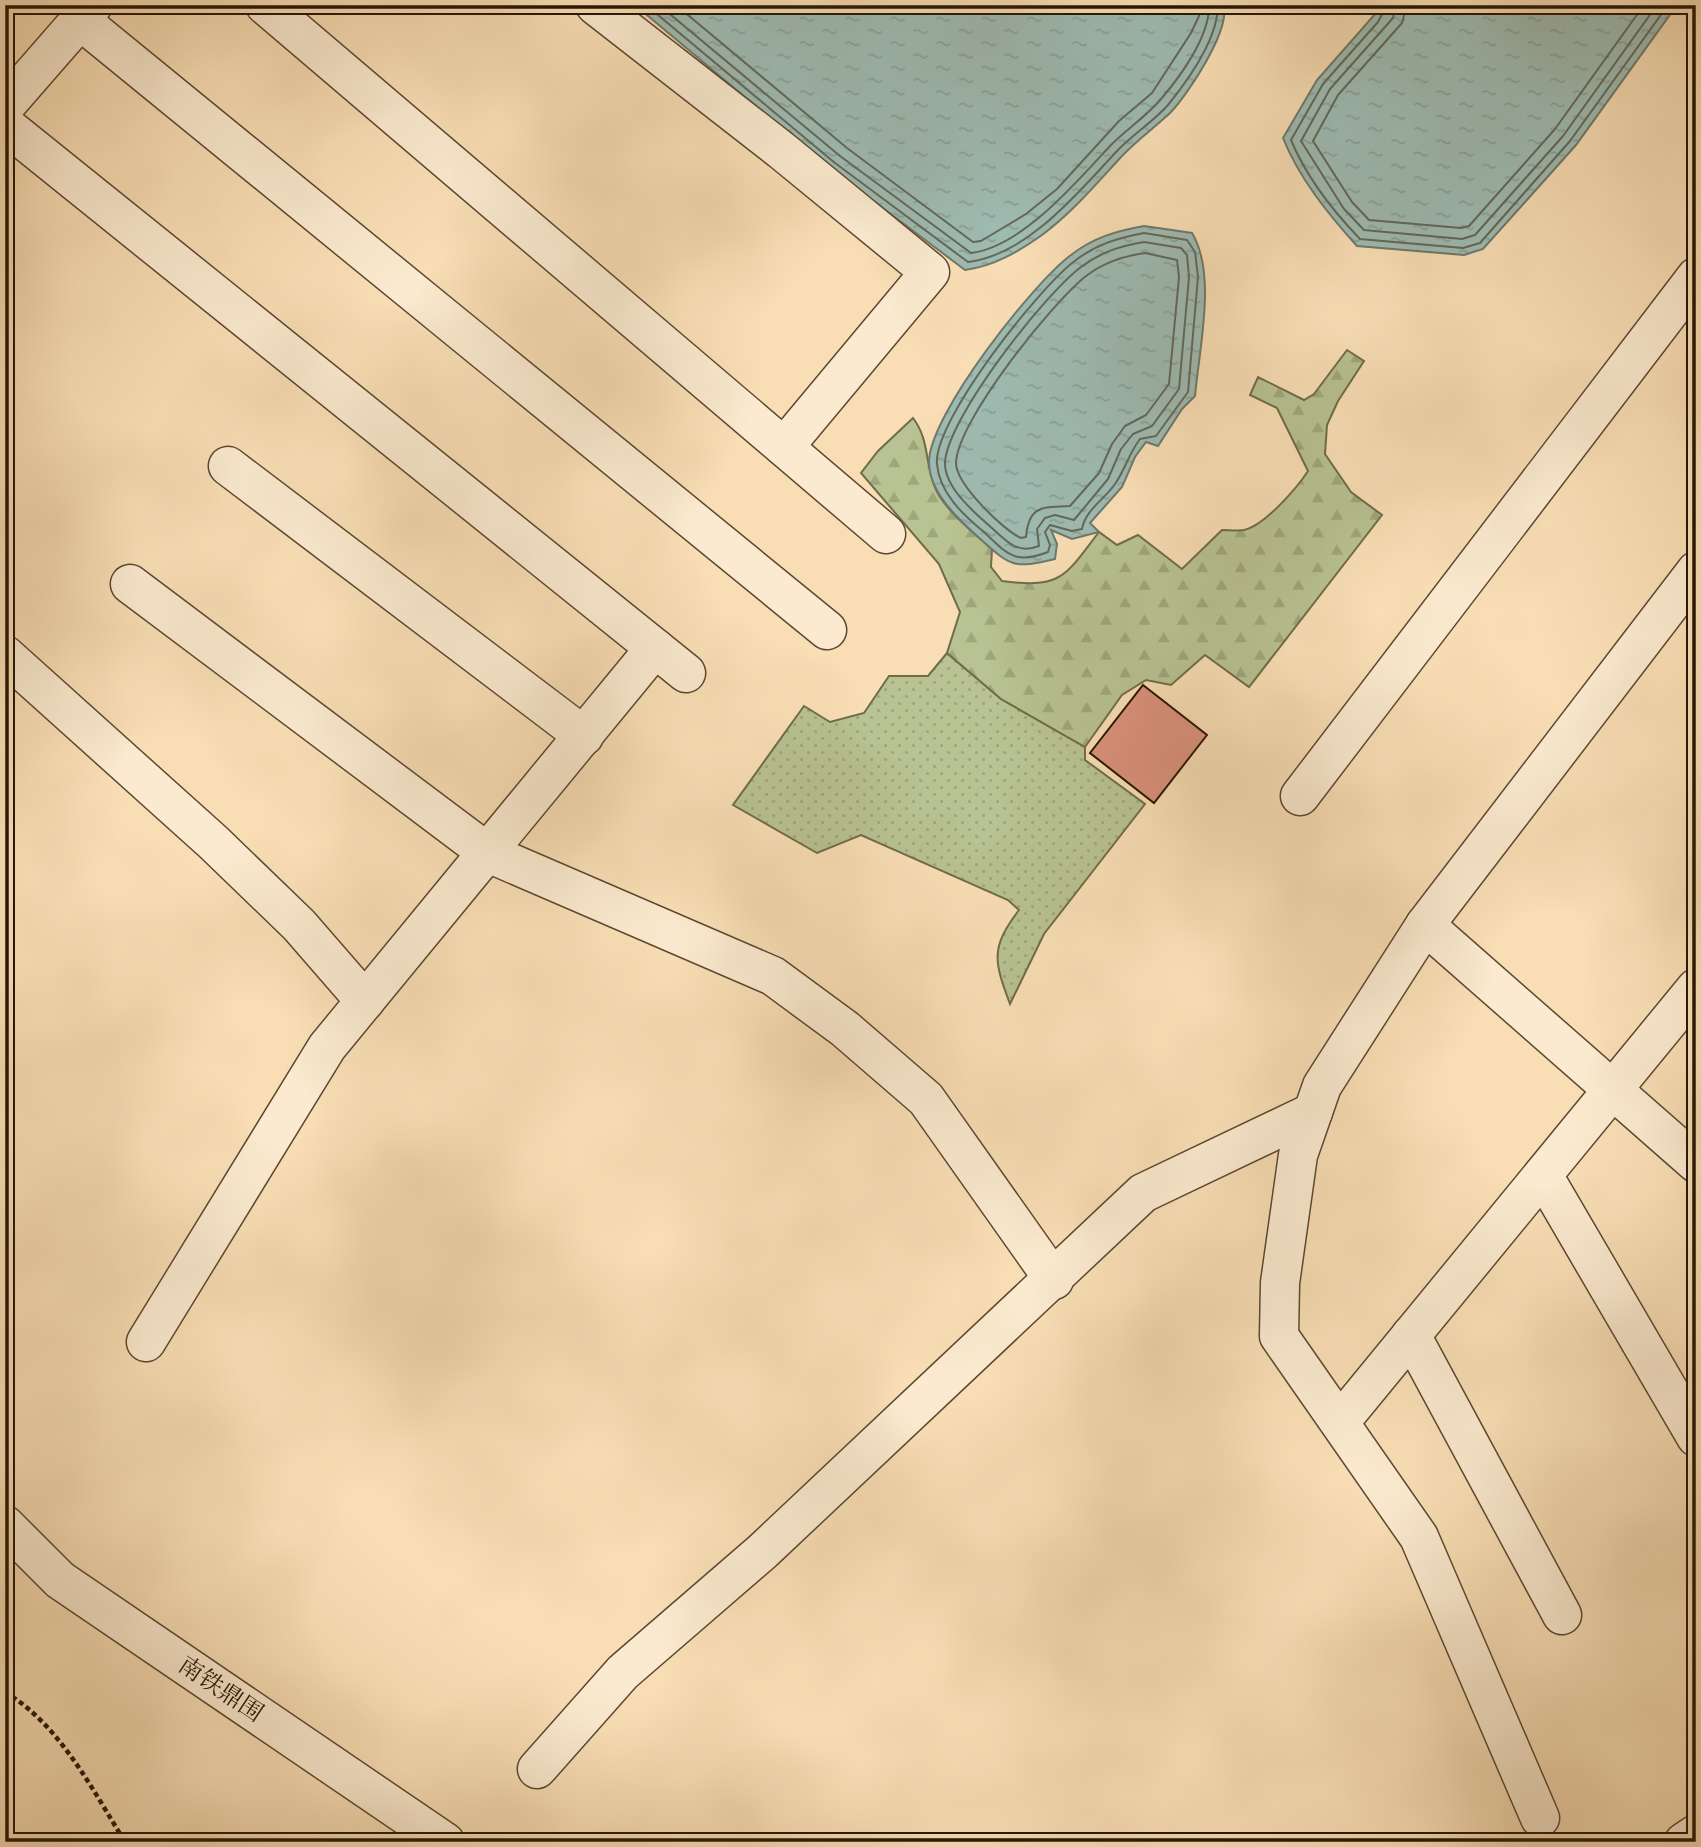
<svg xmlns="http://www.w3.org/2000/svg" width="1701" height="1847" font-family="'EB Garamond','Noto Serif SC',serif">
  <defs>
    <pattern id="grass-dots" width="8" height="8" patternUnits="userSpaceOnUse" patternTransform="scale(1.75)"><rect width="8" height="8" fill="#b8c292"/><path d="M2 2h.1M6 6h.1" fill="none" stroke="#9ea67c" stroke-width="1.8" stroke-linecap="round"/></pattern>
    <pattern id="forest-firs" width="22" height="20" patternUnits="userSpaceOnUse" patternTransform="scale(1.75)"><rect width="22" height="20" fill="#b8c292"/><path d="M5 1l3.5 6h-7zM16 11l3.5 6h-7z" fill="#9ea67c"/></pattern>
    <pattern id="water-ripples" width="26" height="14" patternUnits="userSpaceOnUse" patternTransform="scale(1.75)"><rect width="26" height="14" fill="#9ebbb2"/><path d="M2 4q2-2 4 0t4 0M15 11q2-2 4 0t4 0" fill="none" stroke="#88a097"/></pattern>
  </defs>
  <rect width="100%" height="100%" fill="#f9deb5"/>
  <filter id="stains"><feTurbulence type="fractalNoise" baseFrequency=".00286" numOctaves="4"/><feColorMatrix values="0 0 0 0 .2 0 0 0 0 .09 0 0 0 0 .02 0 0 0 .5 -.17"/></filter>
  <radialGradient id="worn" r=".72"><stop offset=".6" stop-color="#630" stop-opacity="0"/><stop offset="1" stop-color="#630" stop-opacity=".3"/></radialGradient>
  <path fill="url(#grass-dots)" stroke="#6f6c4a" stroke-width="2" d="M947 653 1001 699 1085 747V760L1145 804 1044 934 1010 1004C994 961 990 948 1019 910L1008 900 861 835 817 853 733 805 804 706 830 722 864 713 889 676H928Z"/>
  <path fill="url(#forest-firs)" stroke="#6f6c4a" stroke-width="2" d="M1347 350 1364 361 1338 401 1327 425 1325 454 1351 492 1382 515 1249 687 1205 655 1171 685 1146 680 1122 695 1085 747 1001 699 947 653 960 612 939 564 861 473 878 451 913 418C929 439 925 461 934 485 941 507 975 534 992 549L991 567 1002 581C1062 589 1065 576 1099 532L1117 545 1138 535 1182 569 1222 530C1229 530 1237 531 1244 530 1264 526 1297 488 1308 471L1277 408 1250 395 1258 377 1304 400 1314 394Z"/>
  <g fill="url(#water-ripples)" stroke="#6e796c" stroke-width="2">
    <path d="M635 5H1223C1232 28 1187 96 1170 113 1154 128 1137 140 1122 156 1096 184 1073 212 1042 235 1018 252 994 266 965 270L831 169Z"/>
    <path d="M1383 5H1677L1576 145 1483 249 1464 255 1357 246C1328 214 1299 178 1283 138L1317 80Z"/>
    <path d="M1144 226 1192 233C1217 274 1199 349 1195 396L1182 409 1158 446 1146 442 1135 457 1122 487 1090 523 1099 532 1072 539 1051 530 1057 544 1055 559C1010 570 1010 565 976 535 956 517 929 491 929 462 929 415 1033 283 1071 255 1094 237 1117 231 1144 226Z"/>
  </g>
  <g fill="none" stroke-linecap="round" stroke-linejoin="round">
    <g stroke="#62685a" stroke-width="2">
      <path d="M646 5 835 163 968 262C1027 255 1078 193 1116 152 1132 135 1153 122 1168 105 1189 79 1218 39 1218 5"/>
      <path d="M659 5 840 156 971 253C1021 247 1076 183 1109 147 1125 130 1146 117 1161 99 1180 77 1210 36 1209 5"/>
      <path d="M676 5 847 148 973 242 981 241 1026 214 1057 189 1119 121 1152 93 1191 33 1199 16V5"/>
      <path d="M1387 5 1378 22 1323 84 1291 140C1306 176 1333 211 1360 239L1463 248 1480 243 1570 141 1668 5"/>
      <path d="M1396 5 1393 18 1330 89 1301 141 1344 209 1364 230 1462 239 1475 235 1563 136 1657 5"/>
      <path d="M1407 5 1402 23 1338 95 1313 141 1352 202 1369 220 1461 228 1469 226 1555 129 1644 5"/>
      <path d="M1144 233 1187 240 1195 252 1198 277 1188 392 1156 436 1140 439C1129 453 1125 470 1115 484 1105 499 1085 510 1082 529L1072 531 1050 525 1045 532 1050 545 1048 552C1015 565 1007 554 984 532 963 515 939 492 937 464 933 421 1040 286 1076 260 1097 244 1118 238 1144 233Z"/>
      <path d="M1144 242 1181 248 1187 255 1189 277 1179 389 1152 426 1133 434 1121 449 1108 479 1074 520 1055 515 1045 518 1037 529 1039 546C1018 554 1008 543 993 529 976 514 944 488 945 462 948 417 1044 295 1081 267 1101 252 1120 246 1144 242Z"/>
      <path d="M1145 253 1177 260 1179 277 1169 384 1146 415 1125 426 1112 444 1099 473 1070 506C1045 508 1029 503 1026 537L1021 538C1003 530 956 484 956 463 957 421 1052 303 1086 276 1104 262 1123 256 1145 253Z"/>
    </g>
  </g>
  <path fill="#da917c" stroke="#261603" stroke-width="2" d="M1143 685 1207 735 1154 803 1090 753Z"/>
  <g fill="none" stroke-linecap="round" stroke-linejoin="round">
    <defs>
      <g id="minor">
        <path d="M265 5 886 534"/>
        <path d="M595 5 781 150 930 272 784 447"/>
        <path d="M80 20 827 630"/>
        <path d="M5 106 93 5"/>
        <path d="M5 125 686 673"/>
        <path d="M228 466 584 736"/>
        <path d="M130 584 488 853 773 976 845 1029 926 1099 1054 1280"/>
        <path d="M5 655 213 842 299 925 365 1001"/>
        <path d="M1300 796 1696 277"/>
        <path d="M1425 925 1696 1163"/>
        <path d="M1543 1175 1696 1437"/>
        <path d="M1411 1335 1562 1615"/>
        <path d="M146 1342 327 1047 655 648"/>
        <path d="M1340 1422 1696 988"/>
        <path d="M537 1769 623 1672 763 1551 1143 1193 1313 1112"/>
        <path d="M1540 1818 1419 1537 1279 1336 1280 1283 1298 1155 1322 1086 1425 925 1696 571"/>
        <path d="M1684 1842 1696 1834"/>
      </g>
      <path id="tertiary" d="M5 1525 60 1580 445 1842"/>
    </defs>
    <use href="#minor" stroke="#5b4830" stroke-width="41"/>
    <use href="#tertiary" stroke="#5b4830" stroke-width="41"/>
    <path stroke="#261603" stroke-width="4.5" stroke-dasharray="5 3.5" stroke-linecap="butt" d="M5 1692C60 1725 92 1789 125 1842"/>
    <use href="#minor" stroke="#fbeacf" stroke-width="38"/>
    <use href="#tertiary" stroke="#fbeacf" stroke-width="38"/>
  </g>
  <g text-anchor="middle" stroke-width="5" stroke-linejoin="round" paint-order="stroke">
    <g font-size="24" fill="#261603" stroke="#fbeacf">
      <text transform="translate(221 1689) rotate(34)" y="8">南铁鼎围</text>
    </g>
  </g>
  <rect width="1701" height="1847" fill="none" stroke="#f9deb5" stroke-width="28"/>
  <rect x="7" y="7" width="1687" height="1833" fill="none" stroke="#261603" stroke-width="3.5"/>
  <rect x="14" y="14" width="1673" height="1819" fill="none" stroke="#261603" stroke-width="2"/>
  <rect width="100%" height="100%" filter="url(#stains)"/>
  <rect width="100%" height="100%" fill="url(#worn)"/>
</svg>
